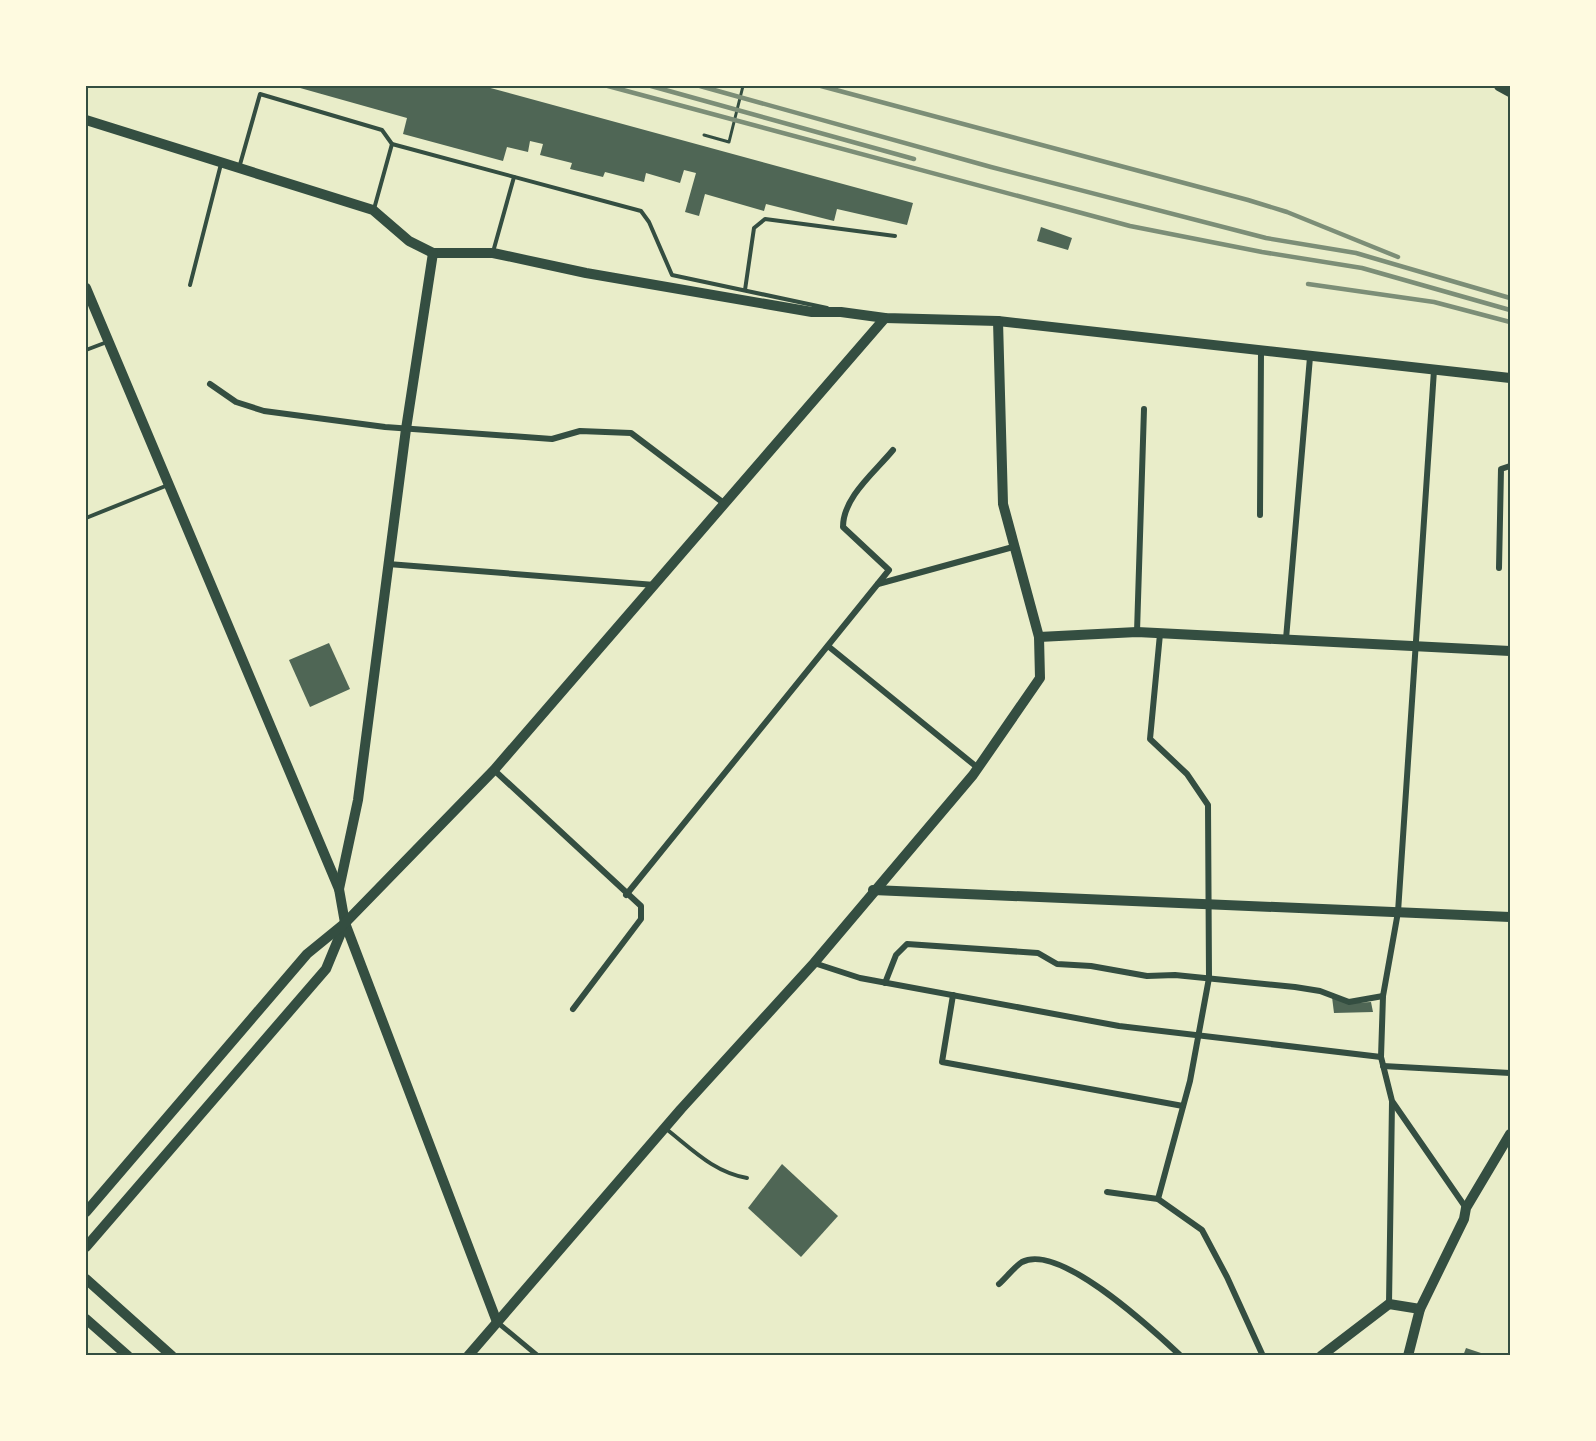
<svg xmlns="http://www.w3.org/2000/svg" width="1596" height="1441" font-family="Rubik,sans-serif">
  <rect width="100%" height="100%" fill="#e9edc9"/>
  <g fill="#4f6655">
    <path d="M293 86H483L913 203 907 225 837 209 834 221 766 204 764 211 705 194 699 216 685 212 696 173 684 170 680 183 646 173 644 182 605 172 603 177 570 169 572 163 540 155 543 144 530 141 528 152 507 147 503 161 403 134 407 118Z"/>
    <path d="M1041 227 1072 238 1068 250 1037 241Z"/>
    <path d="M329 643 350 689 310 707 289 660Z"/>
    <path d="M1332 997 1354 1003 1371 1002 1373 1012 1334 1013Z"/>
    <path d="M782 1164 838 1216 801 1257 748 1208Z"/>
    <path d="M1466 1348 1487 1355V1356H1463Z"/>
  </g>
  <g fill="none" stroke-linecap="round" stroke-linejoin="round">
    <path stroke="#344e41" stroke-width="3" d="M704 135 729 142 743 86"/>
    <g stroke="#344e41" stroke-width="4">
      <path d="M239 168 260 94 382 130 392 144 641 211 649 222 672 275 827 308"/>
      <path d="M374 209 392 144"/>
      <path d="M493 252 514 177"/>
      <path d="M190 285 221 164"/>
      <path d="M745 290 754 228 765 219 895 236"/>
      <path d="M86 350 107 342"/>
      <path d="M86 518 168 485"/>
      <path d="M665 1128C692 1149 713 1172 747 1178"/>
    </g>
    <path stroke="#344e41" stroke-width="5" d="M497 1322 538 1356"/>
    <g stroke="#344e41" stroke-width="6">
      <path d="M1434 370 1398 912 1383 996 1381 1057 1392 1101 1466 1208"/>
      <path d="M210 384 236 402 264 411 385 427 552 439 580 431 631 433 725 504"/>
      <path d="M1260 515 1261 352"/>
      <path d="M388 564 655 585"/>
      <path d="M1499 568 1501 469 1510 466"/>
      <path d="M878 584 1013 547"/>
      <path d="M1137 632 1144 409"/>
      <path d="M1286 639 1310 357"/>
      <path d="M828 646 978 768"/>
      <path d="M494 770 641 906V919L573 1009"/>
      <path d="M626 895 889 570 843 527C843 497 875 472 893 450"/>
      <path d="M814 963 860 978 1119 1026 1381 1057"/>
      <path d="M885 983 896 955 907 944 1038 953 1057 964 1091 966 1147 976 1175 975 1295 987 1320 991 1349 1002 1383 996"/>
      <path d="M953 995 942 1062 1183 1106"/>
      <path d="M1383 1066 1510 1073"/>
      <path d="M1107 1192 1158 1199 1202 1230 1227 1277 1263 1356"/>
      <path d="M1158 1199 1190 1081 1209 978 1208 805 1187 774 1150 739 1160 634"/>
      <path d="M999 1284C1006 1278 1014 1267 1022 1262 1060 1242 1155 1332 1181 1356"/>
      <path d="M1389 1304 1392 1102"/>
    </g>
    <g stroke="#344e41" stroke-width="10">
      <path d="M1499 86 1510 92"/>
      <path d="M86 120 373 210 409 241 433 253H493L586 273 812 312H841L885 318 998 321 1510 378"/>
      <path d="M86 288 339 889 345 923 326 969 86 1247"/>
      <path d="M1039 637 1137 632 1510 651"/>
      <path d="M339 889 358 800 406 429 433 253"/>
      <path d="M873 890 1510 917"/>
      <path d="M345 923 497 1322"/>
      <path d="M86 1212 307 954 345 923 494 770 885 318"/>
      <path d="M86 1279 172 1356"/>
      <path d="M86 1319 128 1356"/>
      <path d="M468 1356 681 1109 814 963 973 775 1040 678 1039 637 1003 504 998 321"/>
      <path d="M1321 1356 1389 1304 1420 1309"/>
      <path d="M1408 1356 1420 1309 1464 1219 1466 1208 1510 1134"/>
    </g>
    <g stroke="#7c8e77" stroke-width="4.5">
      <path d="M608 86 1130 226 1262 252 1362 268 1510 310"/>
      <path d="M651 86 914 159"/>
      <path d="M700 86 991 167 1266 238 1356 253 1510 298"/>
      <path d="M821 86 1248 200 1287 212 1398 257"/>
      <path d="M1308 284 1434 302 1510 322"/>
    </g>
  </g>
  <rect width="1596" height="1441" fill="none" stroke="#fefae0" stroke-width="174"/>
  <rect x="87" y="87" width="1422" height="1267" fill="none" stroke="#344e41" stroke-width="2"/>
</svg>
